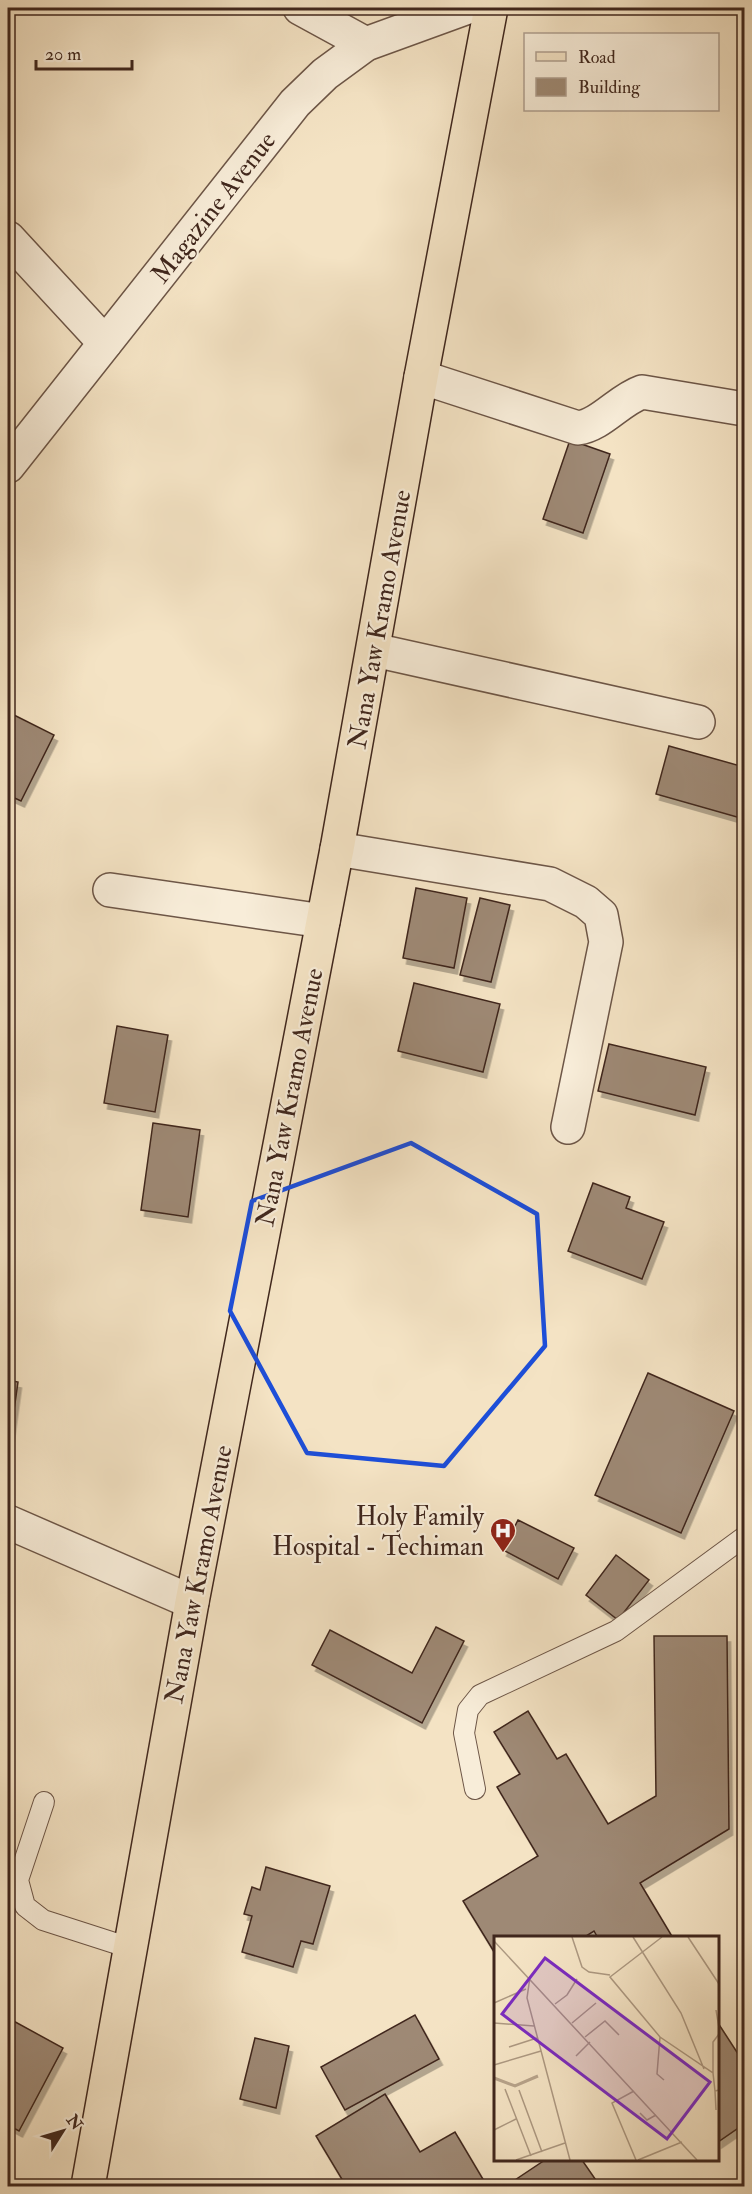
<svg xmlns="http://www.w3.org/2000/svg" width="752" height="2194" font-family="'IM FELL Double Pica',serif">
  <defs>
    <filter id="shadow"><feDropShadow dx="3.5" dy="6" stdDeviation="0" flood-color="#0004"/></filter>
  </defs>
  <rect width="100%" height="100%" fill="#f4e3c4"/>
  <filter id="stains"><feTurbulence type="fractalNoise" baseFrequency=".00333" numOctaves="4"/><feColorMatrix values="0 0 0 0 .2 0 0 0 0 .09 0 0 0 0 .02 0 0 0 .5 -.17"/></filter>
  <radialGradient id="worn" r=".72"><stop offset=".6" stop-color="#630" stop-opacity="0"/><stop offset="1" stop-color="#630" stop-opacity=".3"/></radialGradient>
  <g fill="#9e8974" stroke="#40271d" stroke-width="1.5" filter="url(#shadow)">
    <path d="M570 440 610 454 583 533 543 519Z"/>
    <path d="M8 712 54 735 21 801 8 795Z"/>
    <path d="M669 746 744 767V819L656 794Z"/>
    <path d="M416 888 467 898 454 968 403 958Z"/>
    <path d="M480 898 510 905 491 982 460 975Z"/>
    <path d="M414 983 500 1004 483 1072 398 1051Z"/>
    <path d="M117 1026 168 1035 155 1112 104 1103Z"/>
    <path d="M609 1044 706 1067 695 1115 598 1091Z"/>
    <path d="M153 1123 200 1130 188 1217 141 1210Z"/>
    <path d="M593 1183 630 1197 626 1208 664 1222 642 1279 568 1251Z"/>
    <path d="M648 1373 734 1411 681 1533 595 1495Z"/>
    <path d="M8 1380 18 1382 9 1446H8Z"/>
    <path d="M518 1520 574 1548 558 1579 503 1550Z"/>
    <path d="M616 1555 649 1580 618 1620 586 1595Z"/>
    <path d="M436 1627 464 1641 422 1723 312 1665 330 1630 412 1673Z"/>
    <path d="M654 1636H727L729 1829 640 1883 673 1938H598L594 1931 583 1938H496V1955L463 1901 538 1856 497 1787 520 1774 494 1732 528 1711 557 1759 566 1754 608 1824 656 1796Z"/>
    <path d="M266 1867 330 1886 313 1944 301 1941 293 1967 242 1952 252 1916 244 1914 252 1887 260 1890Z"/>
    <path d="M415 2015 439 2059 345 2110 321 2067Z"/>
    <path d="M8 2018 63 2048 19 2131 8 2125Z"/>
    <path d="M718 2023 744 2063V2124L718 2142Z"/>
    <path d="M255 2038 289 2046 276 2108 240 2099Z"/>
    <path d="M385 2094 420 2152 455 2132 487 2186H346L316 2136Z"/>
    <path d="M545 2160H582L600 2186H506Z"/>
  </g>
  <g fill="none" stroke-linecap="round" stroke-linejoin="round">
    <defs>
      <g id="service">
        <path d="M475 1789 464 1733 468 1710 480 1695 616 1631 744 1537"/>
        <path d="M44 1802 18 1880 25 1906 43 1920 130 1948"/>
      </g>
      <g id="minor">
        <path d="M300 8 366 44"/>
        <path d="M8 238 105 343"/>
        <path d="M421 377 578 428C601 425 619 400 642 392L744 409"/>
        <path d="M374 650 698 722"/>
        <path d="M337 849 550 884 586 902 601 915 606 942 568 1127"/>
        <path d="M110 890 323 921"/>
        <path d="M8 1522 192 1602"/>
      </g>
      <path id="tertiary" d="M8 466 295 103 325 74 366 44 465 8"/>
      <path id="primary" d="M88 2186 192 1602 337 849 421 377 491 8"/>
    </defs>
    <use href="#service" stroke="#6d5647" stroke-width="22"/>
    <use href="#minor" stroke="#6d5647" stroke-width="36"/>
    <use href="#tertiary" stroke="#6d5647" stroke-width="36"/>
    <use href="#primary" stroke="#40271d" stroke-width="36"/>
    <use href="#service" stroke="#f8edd9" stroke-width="20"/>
    <use href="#minor" stroke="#f8edd9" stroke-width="33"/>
    <use href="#tertiary" stroke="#f8edd9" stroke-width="33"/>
    <use href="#primary" stroke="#f4e3c4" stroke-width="33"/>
  </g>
  <path fill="none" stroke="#1d4ed8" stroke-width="4.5" stroke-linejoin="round" d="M411 1143 537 1214 545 1346 444 1466 307 1453 230 1311 252 1201Z"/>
  <defs>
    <symbol id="hospital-pin" viewBox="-11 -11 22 30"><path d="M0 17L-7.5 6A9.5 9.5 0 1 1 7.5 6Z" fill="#8f2418" stroke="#f8edd9"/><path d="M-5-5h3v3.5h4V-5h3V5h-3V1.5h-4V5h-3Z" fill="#fff"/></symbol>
  </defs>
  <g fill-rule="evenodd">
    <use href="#hospital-pin" x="488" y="1516" width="30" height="40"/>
  </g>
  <g text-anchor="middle" stroke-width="4.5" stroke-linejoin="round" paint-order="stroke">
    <g font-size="26" fill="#40271d" stroke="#f8edd9">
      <text transform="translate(213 207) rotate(-52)" y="9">Magazine Avenue</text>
      <text transform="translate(379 619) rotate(-80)" y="9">Nana Yaw Kramo Avenue</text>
      <text transform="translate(289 1097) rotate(-79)" y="9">Nana Yaw Kramo Avenue</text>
      <text transform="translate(198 1574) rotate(-79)" y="9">Nana Yaw Kramo Avenue</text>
    </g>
    <g font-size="26" fill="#40271d" stroke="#f8edd9" text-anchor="end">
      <text x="484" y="1525">Holy Family<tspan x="484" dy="30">Hospital - Techiman</tspan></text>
    </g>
  </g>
  <g transform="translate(494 1936)">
    <rect width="225" height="225" fill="#f4e3c4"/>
    <path fill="none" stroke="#b7a38b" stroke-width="3" d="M0 142 21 150 44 140"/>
    <path fill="none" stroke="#ac9881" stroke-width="1.5" d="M78 1 88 31 95 36 116 39M139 1 187 77 210 133M168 1 116 41 166 101 219 137 221 155 225 154M194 1 225 48M0 5 203 224M36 41 33 62 76 224M0 67 32 53M61 68 73 59 83 43M222 74 225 92M0 87 40 90M78 87 102 67M91 101 111 85 125 99M166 101 163 138 170 144M15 111 43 102M82 120 96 106M0 129 47 115M219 137V106L225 98M11 153 37 220M25 154 48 216M140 155 118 167 142 224M221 155 222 174M146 177 153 184 162 179M0 194 22 183M22 224 71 207M144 224 188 206"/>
    <path fill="#7b2cbf" fill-opacity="0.15" stroke="#7b2cbf" stroke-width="3" d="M51 22 216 146 173 203 8 78Z"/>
    <rect width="225" height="225" fill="none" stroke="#40271d" stroke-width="3"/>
  </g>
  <rect width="752" height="2194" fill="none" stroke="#f4e3c4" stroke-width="30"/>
  <rect x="9" y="9" width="734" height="2176" fill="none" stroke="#40271d" stroke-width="3"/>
  <rect x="15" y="15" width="722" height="2164" fill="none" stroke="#40271d" stroke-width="1.5"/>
  <rect x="524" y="33" width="195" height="78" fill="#f8edd9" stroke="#ae9e8e" stroke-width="1.5"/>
  <rect x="536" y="52" width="30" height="9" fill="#f4e3c4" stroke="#ae9e8e" stroke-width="1.5"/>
  <text x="578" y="63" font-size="18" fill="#40271d">Road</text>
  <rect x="536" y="78" width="30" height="18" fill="#9e8974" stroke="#ae9e8e" stroke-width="1.5"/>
  <text x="578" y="93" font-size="18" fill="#40271d">Building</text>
  <g transform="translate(63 2131) rotate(53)" stroke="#f8edd9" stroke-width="4.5" paint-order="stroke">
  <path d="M0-4.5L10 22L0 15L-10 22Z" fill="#40271d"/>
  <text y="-9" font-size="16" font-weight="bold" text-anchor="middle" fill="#40271d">N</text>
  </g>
  <path d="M36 60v9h96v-9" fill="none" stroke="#40271d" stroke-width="3"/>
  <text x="45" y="60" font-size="18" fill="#40271d" stroke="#f8edd9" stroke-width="4.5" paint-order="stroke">20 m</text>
  <rect width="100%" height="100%" filter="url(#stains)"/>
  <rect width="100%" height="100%" fill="url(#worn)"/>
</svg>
